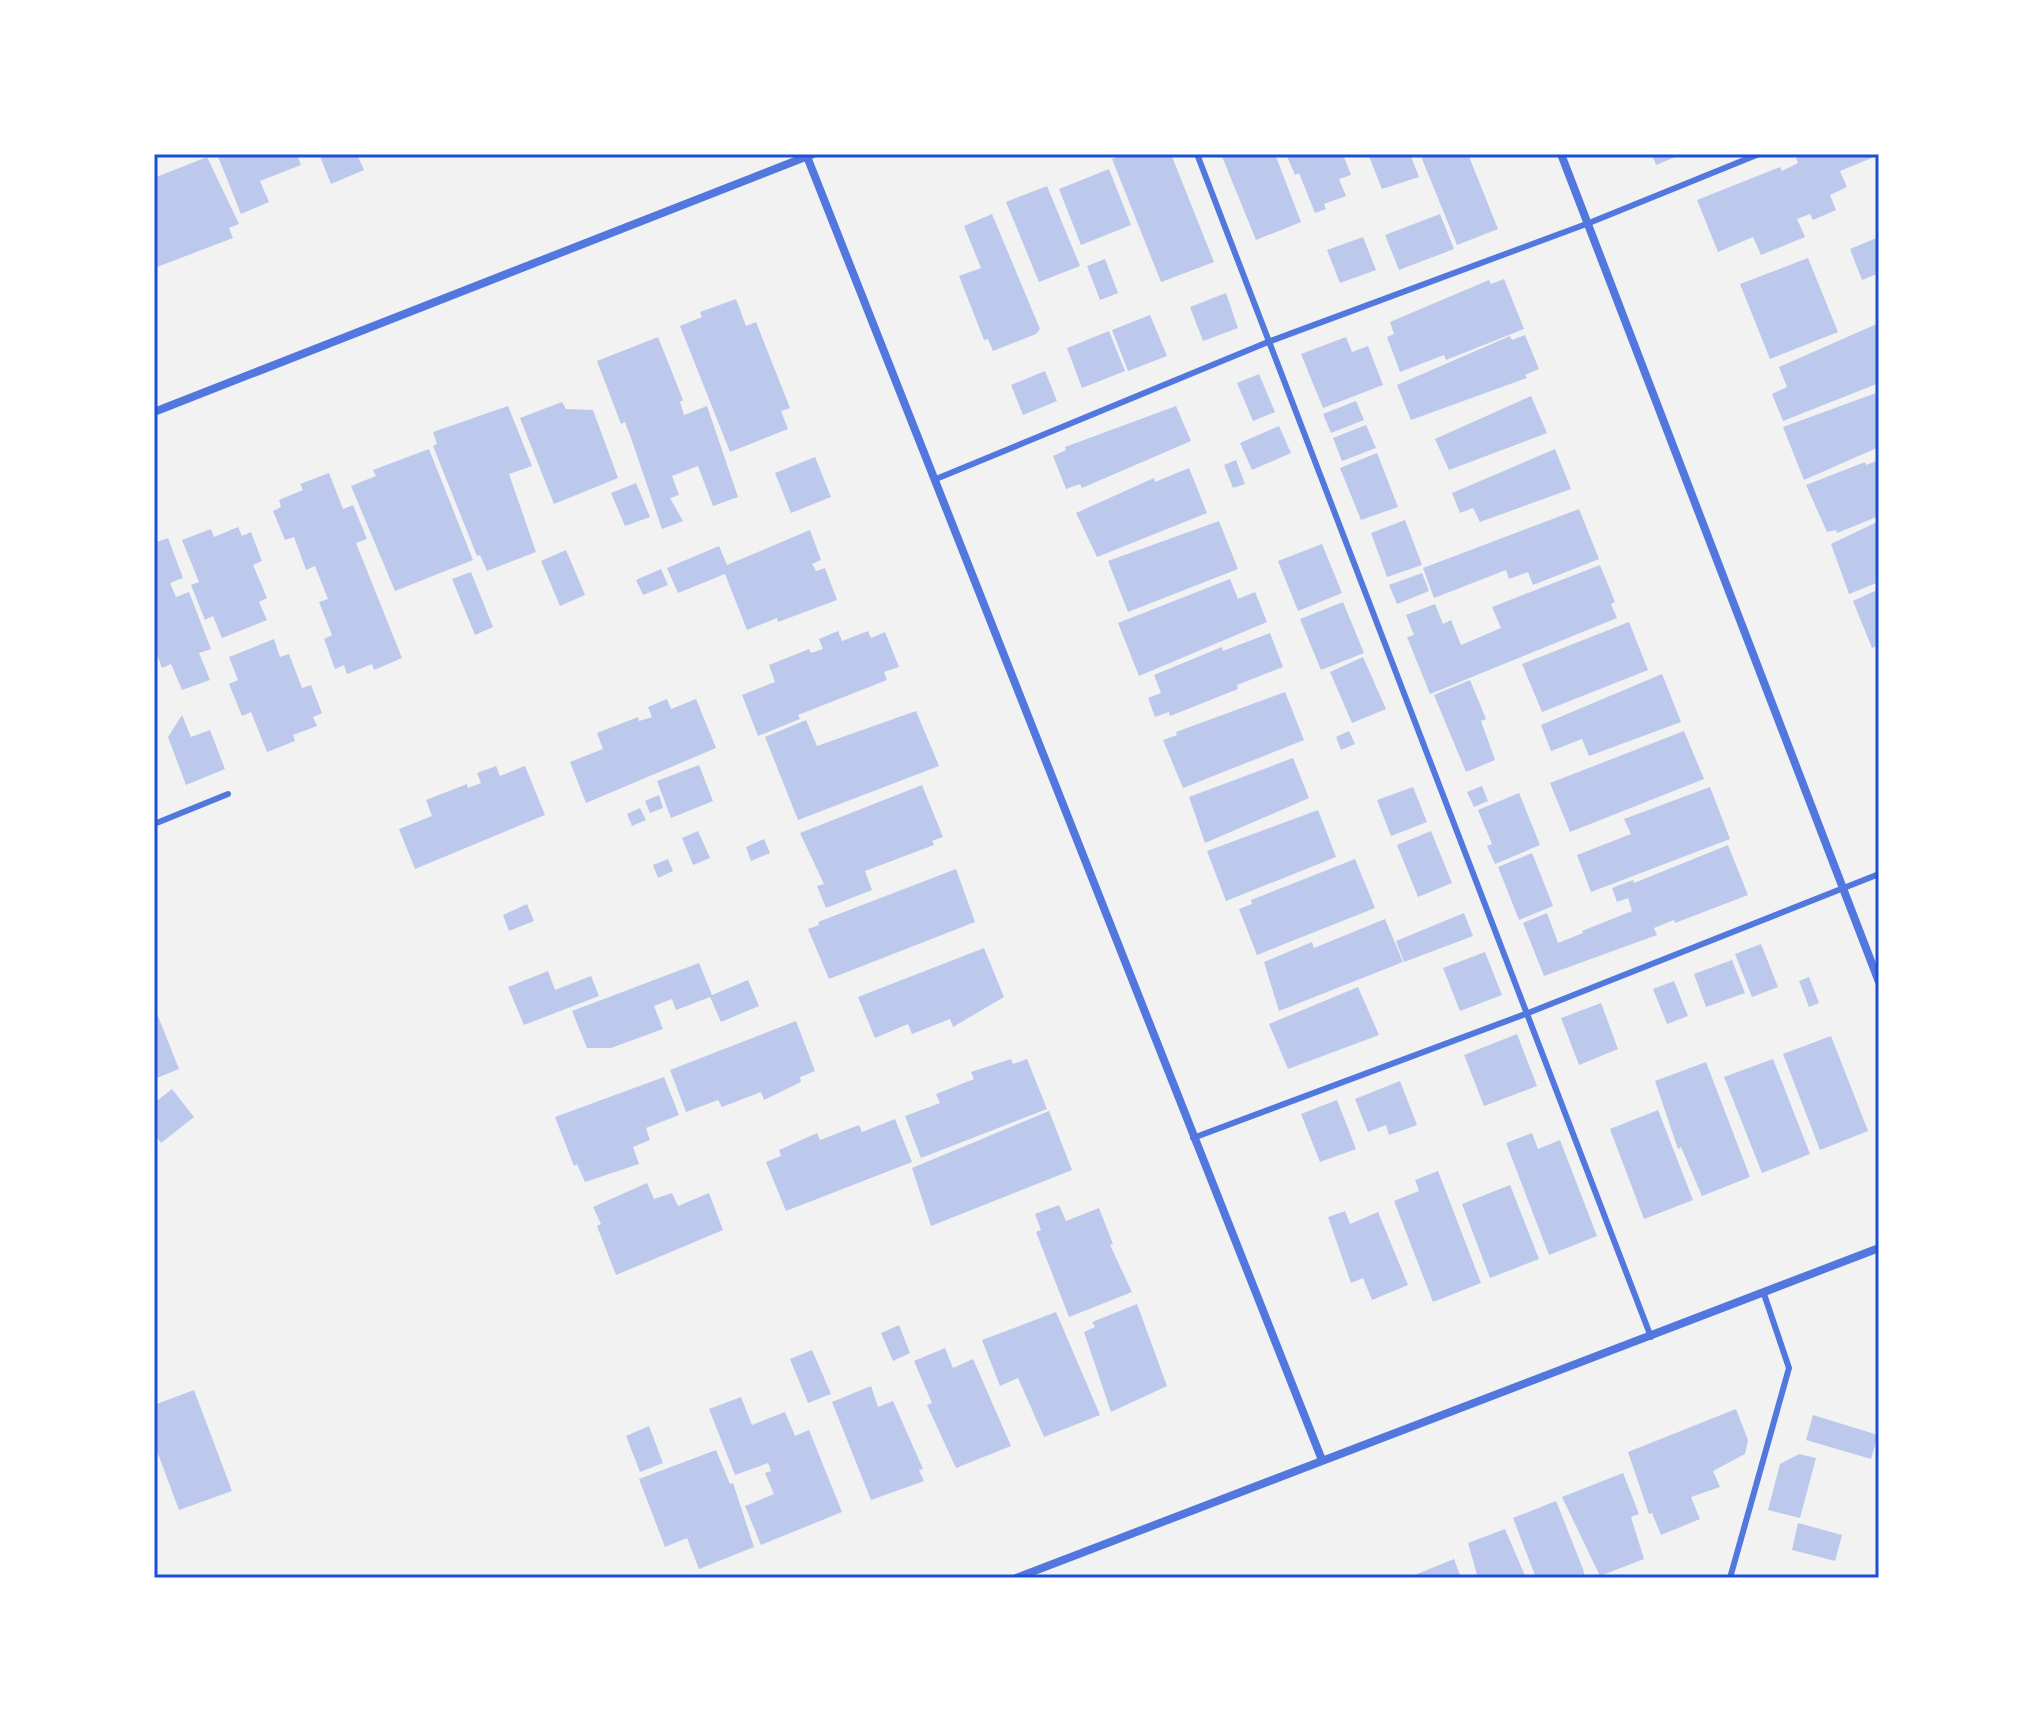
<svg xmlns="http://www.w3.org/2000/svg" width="2033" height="1732" font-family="'PT Serif',serif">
  <rect width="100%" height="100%" fill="#f2f2f2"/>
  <g fill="#bdc9ec">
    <path d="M217 154H297L301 165 260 181 269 202 241 214Z"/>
    <path d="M319 154H357L364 170 331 184Z"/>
    <path d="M1124 154H1171L1214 262 1161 282 1112 159Z"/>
    <path d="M1221 154H1275L1301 222 1256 240Z"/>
    <path d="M1286 154H1348L1344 157 1351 175 1339 179 1346 196 1324 204 1326 209 1315 213 1299 173 1295 175Z"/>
    <path d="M1368 154H1410L1419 177 1382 189Z"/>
    <path d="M1420 154H1468L1498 229 1457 245Z"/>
    <path d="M1652 154H1683L1656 165Z"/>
    <path d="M1805 154 1879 155 1840 171 1847 187 1830 195 1836 210 1813 220 1810 214 1797 219 1805 237 1761 255 1753 237 1718 252 1697 200 1780 167 1782 171 1798 163 1796 158Z"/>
    <path d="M207 157 239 224 229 228 233 238 157 267 154 178Z"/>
    <path d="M1109 169 1131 225 1081 245 1059 189Z"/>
    <path d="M1047 186 1080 266 1039 282 1006 202Z"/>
    <path d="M992 214 1040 329 1036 334 993 351 988 339 984 340 959 276 981 268 964 226Z"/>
    <path d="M1440 214 1454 249 1399 270 1385 235Z"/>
    <path d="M1363 237 1376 270 1340 283 1327 250Z"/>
    <path d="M1879 237V273L1862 280 1850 249Z"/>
    <path d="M1808 258 1838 332 1770 359 1740 284Z"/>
    <path d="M1105 259 1118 293 1100 300 1087 266Z"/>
    <path d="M1504 279 1524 329 1446 360 1444 355 1400 372 1387 337 1394 334 1390 322 1489 280 1491 284Z"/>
    <path d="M1226 293 1238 328 1203 341 1190 307Z"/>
    <path d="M736 299 746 326 756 322 790 408 781 411 788 429 730 452 680 326 702 317 700 312Z"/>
    <path d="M1150 315 1167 356 1128 371 1112 330Z"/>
    <path d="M1879 323V383L1783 421 1772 394 1787 387 1779 367Z"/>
    <path d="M1109 331 1125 371 1082 388 1067 348Z"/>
    <path d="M1525 335 1539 369 1525 375 1527 378 1411 420 1397 385 1510 336 1512 340Z"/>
    <path d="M658 337 683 400 680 402 684 415 707 406 738 497 713 506 698 466 672 476 679 495 670 498 683 521 662 529 631 438 625 422 621 424 597 361Z"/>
    <path d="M1346 337 1352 352 1368 346 1383 385 1323 408 1301 354Z"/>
    <path d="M1045 371 1057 401 1023 415 1011 385Z"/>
    <path d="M1259 374 1275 412 1253 421 1237 383Z"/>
    <path d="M1876 393 1879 447 1804 480 1783 427Z"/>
    <path d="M1531 396 1547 433 1449 470 1435 439Z"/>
    <path d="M1356 401 1364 420 1331 433 1323 414Z"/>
    <path d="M562 402 566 409 593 410 618 478 554 504 520 418Z"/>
    <path d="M508 406 532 466 509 474 536 552 487 571 480 555 477 556 433 446 437 444 433 432Z"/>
    <path d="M1176 406 1191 441 1082 488 1080 484 1066 489 1053 456 1066 450 1065 447Z"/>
    <path d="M1366 425 1376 448 1342 461 1333 438Z"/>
    <path d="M1279 426 1291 453 1252 470 1240 443Z"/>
    <path d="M429 449 473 560 395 591 351 486 376 476 373 470Z"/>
    <path d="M1555 449 1571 489 1480 522 1473 508 1460 513 1452 493Z"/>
    <path d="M1377 453 1398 507 1361 520 1340 468Z"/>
    <path d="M815 457 831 497 791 513 775 473Z"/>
    <path d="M1236 460 1245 484 1233 488 1224 465Z"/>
    <path d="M1879 460V516L1837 533 1836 530 1827 532 1806 485 1865 462 1866 465Z"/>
    <path d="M1189 468 1207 513 1097 557 1076 513 1154 478 1155 482Z"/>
    <path d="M329 473 343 509 353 505 367 539 356 543 402 658 374 670 372 664 347 674 344 665 335 669 324 639 332 635 319 602 328 599 315 566 306 570 294 537 285 540 273 511 281 507 279 500 303 490 300 484Z"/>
    <path d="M636 483 650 517 625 526 611 493Z"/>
    <path d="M1579 509 1599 559 1533 585 1528 572 1509 579 1506 570 1434 598 1423 568Z"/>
    <path d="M1405 520 1422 565 1387 577 1371 533Z"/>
    <path d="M1219 521 1238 569 1128 612 1108 561Z"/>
    <path d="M1879 521V582L1849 594 1831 544Z"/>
    <path d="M238 527 242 536 251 532 262 561 253 565 267 598 259 602 267 620 222 638 213 616 205 620 191 585 199 582 182 540 211 529 214 537Z"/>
    <path d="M810 530 821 560 812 564 816 571 825 568 837 600 778 622 777 618 747 630 725 574 678 593 667 568 719 546 727 565Z"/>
    <path d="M168 538 183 578 170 583 176 597 189 592 211 649 199 653 210 680 182 690 171 664 162 668 154 647V543Z"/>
    <path d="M1322 544 1342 593 1298 611 1278 561Z"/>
    <path d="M566 550 585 595 560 606 541 561Z"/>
    <path d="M1600 565 1615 602 1611 604 1617 618 1430 694 1407 637 1414 635 1406 615 1435 604 1443 624 1451 620 1461 645 1501 628 1492 607Z"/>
    <path d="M661 569 668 585 643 595 636 580Z"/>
    <path d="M471 572 493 627 475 635 452 579Z"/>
    <path d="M1422 573 1429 591 1397 604 1389 585Z"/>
    <path d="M1230 579 1238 599 1255 592 1267 622 1139 676 1118 623Z"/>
    <path d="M1879 589V645L1872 648 1853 601Z"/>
    <path d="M1343 602 1364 653 1321 670 1300 619Z"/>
    <path d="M1629 622 1648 670 1542 712 1522 664Z"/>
    <path d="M838 631 842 641 868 631 871 638 885 632 899 667 884 672 887 680 798 715 800 719 758 736 742 695 775 682 769 665 809 649 811 653 823 649 819 639Z"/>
    <path d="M1270 633 1283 667 1237 685 1238 689 1170 716 1169 712 1155 717 1148 698 1161 693 1154 675 1222 647 1223 651Z"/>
    <path d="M274 639 280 657 289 654 302 688 311 685 322 713 313 717 317 726 293 735 295 741 267 752 251 712 242 716 229 684 238 680 229 657Z"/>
    <path d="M1363 657 1386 709 1352 723 1330 672Z"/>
    <path d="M1662 674 1681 722 1589 756 1582 739 1551 751 1541 725Z"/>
    <path d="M1470 680 1486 719 1481 721 1495 760 1466 772 1434 695Z"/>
    <path d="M1285 692 1304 740 1183 788 1163 740 1177 735 1176 732Z"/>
    <path d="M667 699 671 709 696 699 716 748 586 803 570 762 603 749 597 733 638 717 639 721 652 717 648 707Z"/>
    <path d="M916 711 939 766 798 820 765 737 806 720 817 746Z"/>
    <path d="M182 715 191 737 210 730 225 769 186 785 168 737Z"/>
    <path d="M1349 731 1355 744 1341 750 1336 737Z"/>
    <path d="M1684 731 1704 779 1570 832 1550 783Z"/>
    <path d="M1293 758 1309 798 1205 843 1189 797Z"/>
    <path d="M699 765 713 801 671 818 657 781Z"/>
    <path d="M496 766 500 776 525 766 545 815 415 869 399 829 432 816 426 800 467 784 468 788 481 783 477 773Z"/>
    <path d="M922 785 943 837 932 841 934 845 865 871 872 890 826 908 817 886 824 884 800 833Z"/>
    <path d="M1482 786 1488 801 1474 807 1467 792Z"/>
    <path d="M1413 787 1427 822 1391 836 1377 800Z"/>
    <path d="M1710 787 1730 839 1591 892 1577 855 1631 834 1624 819Z"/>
    <path d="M1519 793 1540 845 1495 864 1487 846 1492 844 1478 810Z"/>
    <path d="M659 795 663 808 650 813 645 801Z"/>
    <path d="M640 808 646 820 632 826 627 814Z"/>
    <path d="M1318 810 1336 857 1226 901 1207 851Z"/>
    <path d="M698 831 710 858 693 865 682 838Z"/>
    <path d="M1431 831 1452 883 1418 897 1397 845Z"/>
    <path d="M764 839 770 853 751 861 746 847Z"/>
    <path d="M1728 845 1748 895 1675 923 1674 920 1654 928 1657 935 1544 976 1523 923 1547 913 1558 943 1583 933 1582 931 1632 911 1628 898 1617 902 1612 888 1633 880 1634 883Z"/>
    <path d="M1532 853 1553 906 1519 920 1498 867Z"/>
    <path d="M668 859 673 871 658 878 653 865Z"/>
    <path d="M1355 859 1375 908 1257 955 1239 909 1252 904 1251 900Z"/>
    <path d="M956 869 975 922 829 979 808 929 819 925 818 922Z"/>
    <path d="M527 904 534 921 509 931 503 915Z"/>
    <path d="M1464 913 1473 936 1404 962 1396 941Z"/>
    <path d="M1385 919 1403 962 1279 1011 1264 962 1312 942 1314 948Z"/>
    <path d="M1761 944 1778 987 1752 997 1735 954Z"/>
    <path d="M984 948 1004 997 953 1027 950 1019 912 1034 908 1024 875 1038 858 997Z"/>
    <path d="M1485 952 1502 995 1460 1011 1443 968Z"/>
    <path d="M1732 960 1745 993 1706 1007 1694 974Z"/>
    <path d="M699 963 712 995 748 980 759 1006 721 1022 710 997 676 1010 672 999 654 1006 663 1029 611 1048H587L572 1011Z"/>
    <path d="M548 971 555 990 591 976 599 996 524 1025 508 987Z"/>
    <path d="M1809 977 1819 1003 1809 1007 1799 981Z"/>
    <path d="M1674 981 1688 1016 1667 1024 1653 989Z"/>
    <path d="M1358 987 1379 1035 1288 1069 1269 1024Z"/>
    <path d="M1601 1003 1618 1049 1579 1065 1561 1018Z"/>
    <path d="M154 1006 179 1069 154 1079Z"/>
    <path d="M796 1021 815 1071 800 1077 801 1082 764 1100 761 1092 722 1107 718 1100 686 1112 670 1070Z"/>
    <path d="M1517 1034 1537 1086 1484 1106 1464 1055Z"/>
    <path d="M1831 1036 1868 1131 1820 1150 1783 1054Z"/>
    <path d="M1011 1059 1013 1064 1027 1059 1047 1109 921 1158 905 1116 940 1103 936 1094 974 1079 971 1072Z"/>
    <path d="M1773 1059 1810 1154 1762 1173 1724 1077Z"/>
    <path d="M1706 1062 1750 1177 1702 1196 1681 1147 1678 1149 1655 1081Z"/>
    <path d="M664 1077 679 1115 646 1128 650 1140 633 1147 639 1164 585 1182 577 1164 574 1166 555 1117Z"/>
    <path d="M1400 1081 1417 1125 1389 1135 1386 1125 1368 1132 1355 1099Z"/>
    <path d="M172 1089 194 1117 161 1143 154 1134V1103Z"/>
    <path d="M1337 1100 1356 1149 1320 1162 1301 1114Z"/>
    <path d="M1658 1110 1693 1200 1644 1219 1610 1129Z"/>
    <path d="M1049 1111 1072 1170 931 1226 912 1168Z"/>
    <path d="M895 1119 912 1162 786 1211 766 1162 781 1156 779 1150 817 1133 820 1140 859 1125 862 1132Z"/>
    <path d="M1532 1133 1538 1149 1560 1140 1597 1236 1549 1255 1506 1143Z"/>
    <path d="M1438 1171 1481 1283 1433 1302 1394 1201 1419 1191 1415 1180Z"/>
    <path d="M647 1183 654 1199 672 1193 678 1206 709 1193 723 1230 616 1275 597 1226 601 1224 593 1207Z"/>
    <path d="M1510 1185 1539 1259 1490 1278 1462 1204Z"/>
    <path d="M1059 1205 1066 1221 1099 1208 1113 1244 1110 1245 1132 1292 1069 1317 1036 1232 1041 1230 1035 1214Z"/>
    <path d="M1345 1211 1350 1224 1378 1212 1408 1285 1372 1300 1363 1278 1351 1283 1328 1217Z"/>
    <path d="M1137 1304 1167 1386 1111 1412 1084 1332 1095 1327 1092 1322Z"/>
    <path d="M1056 1312 1100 1415 1044 1437 1018 1378 1000 1386 982 1340Z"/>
    <path d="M899 1325 910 1353 893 1361 881 1333Z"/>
    <path d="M945 1348 953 1368 973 1359 1011 1446 956 1468 927 1405 932 1403 914 1361Z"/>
    <path d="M812 1350 831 1394 808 1403 790 1359Z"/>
    <path d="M871 1386 878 1407 893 1401 923 1469 919 1470 924 1481 871 1500 832 1402Z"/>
    <path d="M194 1390 232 1491 179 1510 154 1443V1405Z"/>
    <path d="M741 1397 752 1425 785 1412 795 1436 809 1430 842 1512 761 1545 745 1506 774 1494 765 1473 771 1471 768 1463 735 1475 709 1409Z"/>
    <path d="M1736 1409 1748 1440 1745 1454 1713 1471 1720 1487 1691 1497 1700 1519 1661 1535 1652 1513 1649 1514 1628 1452Z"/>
    <path d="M1813 1415 1878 1435 1871 1459 1806 1440Z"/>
    <path d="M649 1426 663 1463 640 1472 626 1436Z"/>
    <path d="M716 1450 730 1484 733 1483 754 1547 699 1569 687 1538 665 1547 639 1479Z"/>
    <path d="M1799 1454 1816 1458 1800 1518 1768 1510 1780 1464Z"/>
    <path d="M1623 1473 1639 1514 1631 1517 1644 1559 1600 1576 1562 1497Z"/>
    <path d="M1556 1501 1583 1569 1585 1578H1536L1513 1518Z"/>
    <path d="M1798 1523 1842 1535 1835 1561 1792 1550Z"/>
    <path d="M1505 1529 1526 1578H1478L1468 1543Z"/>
    <path d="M1454 1559 1461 1578H1407Z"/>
  </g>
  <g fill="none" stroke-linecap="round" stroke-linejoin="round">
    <g stroke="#5277de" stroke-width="6">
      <path d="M1197 154 1651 1337"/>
      <path d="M936 479 1268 342 1589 223 1759 154"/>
      <path d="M154 824 228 794"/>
      <path d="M1193 1138 1528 1013 1879 874"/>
      <path d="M1730 1578 1789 1368 1764 1294"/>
    </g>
    <g stroke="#5277de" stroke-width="8">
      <path d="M806 154 1322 1460"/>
      <path d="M1561 154 1879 982"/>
      <path d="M154 412 813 154"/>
      <path d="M1016 1578 1879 1248"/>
    </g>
  </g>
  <rect width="2033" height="1732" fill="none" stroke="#ffffff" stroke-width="312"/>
  <rect x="156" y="156" width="1721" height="1420" fill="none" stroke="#1d4ed8" stroke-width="3"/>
</svg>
